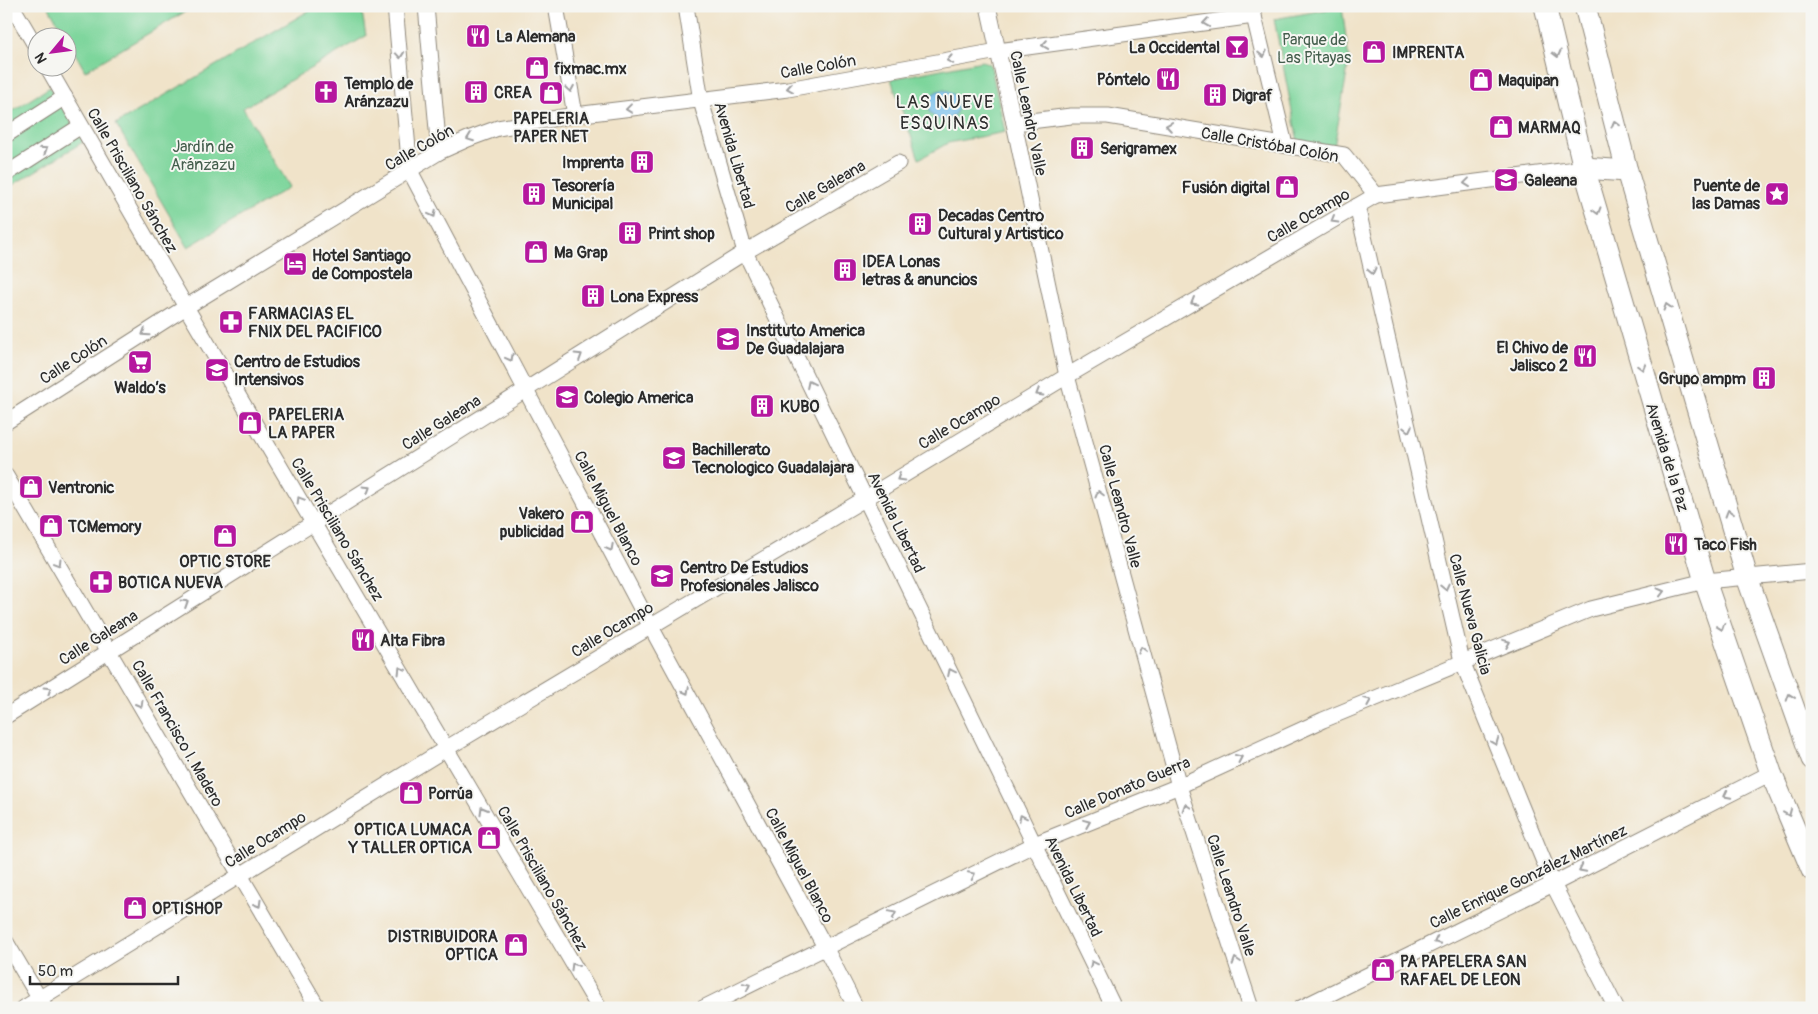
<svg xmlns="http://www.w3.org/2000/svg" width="1818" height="1014" font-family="Pangolin,sans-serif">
  <rect width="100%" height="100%" fill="#f6f6f2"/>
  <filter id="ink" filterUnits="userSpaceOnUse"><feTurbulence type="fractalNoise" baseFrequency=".02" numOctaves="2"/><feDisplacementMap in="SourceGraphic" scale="10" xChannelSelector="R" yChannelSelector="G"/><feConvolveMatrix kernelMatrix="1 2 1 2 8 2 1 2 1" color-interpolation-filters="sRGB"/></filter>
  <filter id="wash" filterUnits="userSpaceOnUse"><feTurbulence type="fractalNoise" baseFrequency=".0096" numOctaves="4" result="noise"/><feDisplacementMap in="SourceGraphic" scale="20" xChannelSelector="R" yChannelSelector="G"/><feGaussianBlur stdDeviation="1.12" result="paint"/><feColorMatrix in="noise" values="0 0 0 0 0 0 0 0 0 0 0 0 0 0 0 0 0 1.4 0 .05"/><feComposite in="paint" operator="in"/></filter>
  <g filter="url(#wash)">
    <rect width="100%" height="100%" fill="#f0e3c9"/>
    <g fill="#7dd59b" stroke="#548063" fill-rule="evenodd">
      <path d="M48 6H186L188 10 85 71 68 40V38L66 37Z"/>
      <path d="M317 6H361L366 36 243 108 290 187 188 247 116 124Z"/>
      <path d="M1342 7 1349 61 1334 147 1298 142 1274 19Z"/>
      <path d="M982 61 988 63 991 67 1005 132 948 143 919 159 891 79ZM942 90C953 91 959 98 957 109L941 120C924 115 925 94 942 90Z"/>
      <path d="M50 87 83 142 6 189V115Z"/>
    </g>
    <circle fill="#73bdec" stroke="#4f748c" cx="943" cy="105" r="15"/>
  </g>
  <g filter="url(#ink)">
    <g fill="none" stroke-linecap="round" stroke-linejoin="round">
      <defs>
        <g id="street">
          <path d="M12 6 38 50"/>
          <path d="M395 6 410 171 651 627 825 947 856 1008"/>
          <path d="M426 6 439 152"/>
          <path d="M556 6 575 115"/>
          <path d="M686 6 701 101 745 252 1114 1008"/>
          <path d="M988 6 1014 123 1067 376 1179 786 1251 1008"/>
          <path d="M1252 8 1285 145"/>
          <path d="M48 68 186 307 599 1008"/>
          <path d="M1014 123 1071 116H1108L1344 155 1376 195 1584 168"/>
          <path d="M6 135 65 97"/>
          <path d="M6 174 81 126"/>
          <path d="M1357 206 1462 661 1553 884 1616 1008"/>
          <path d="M6 422 186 307 439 152 468 139 498 128 575 115 788 89 998 51 1254 16"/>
          <path d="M6 476 318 1008"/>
          <path d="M6 716 745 252 898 163"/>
          <path d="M6 942 45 1008"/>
          <path d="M24 1008 447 748 866 498 1067 376 1376 195"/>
          <path d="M703 1008 1035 844 1179 786 1323 720 1591 609 1705 581 1812 571"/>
          <path d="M1301 1008 1553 884 1771 773"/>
        </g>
        <g id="secondary">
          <path d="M1545 6 1584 168 1705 581 1771 773 1812 870"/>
          <path d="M1585 6 1627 171 1747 577 1812 759"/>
          <path d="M1584 168 1627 171"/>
        </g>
      </defs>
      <use href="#street" stroke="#8e877a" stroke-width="17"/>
      <use href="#secondary" stroke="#8e877a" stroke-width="23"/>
      <use href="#street" stroke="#fff" stroke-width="15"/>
      <use href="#secondary" stroke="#fff" stroke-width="21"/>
    </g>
    <defs><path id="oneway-chevron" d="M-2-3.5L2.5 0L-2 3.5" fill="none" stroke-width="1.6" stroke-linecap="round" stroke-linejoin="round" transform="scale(1.25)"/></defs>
    <g stroke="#a0a0a0">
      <use href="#oneway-chevron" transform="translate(1206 23) rotate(172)"/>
      <use href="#oneway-chevron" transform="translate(1045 45) rotate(172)"/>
      <use href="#oneway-chevron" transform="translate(1263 54) rotate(77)"/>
      <use href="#oneway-chevron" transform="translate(1557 54) rotate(76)"/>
      <use href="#oneway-chevron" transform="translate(400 55) rotate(85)"/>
      <use href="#oneway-chevron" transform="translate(950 60) rotate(169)"/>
      <use href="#oneway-chevron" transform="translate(790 88) rotate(171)"/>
      <use href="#oneway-chevron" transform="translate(570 89) rotate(80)"/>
      <use href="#oneway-chevron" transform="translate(629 109) rotate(173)"/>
      <use href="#oneway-chevron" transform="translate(1615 124) rotate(-105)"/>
      <use href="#oneway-chevron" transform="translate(1169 126) rotate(-171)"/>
      <use href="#oneway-chevron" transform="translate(470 138) rotate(159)"/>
      <use href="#oneway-chevron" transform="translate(44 150) rotate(-33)"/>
      <use href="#oneway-chevron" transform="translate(1467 183) rotate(173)"/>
      <use href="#oneway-chevron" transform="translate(1597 211) rotate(74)"/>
      <use href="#oneway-chevron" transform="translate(433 214) rotate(62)"/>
      <use href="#oneway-chevron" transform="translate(1334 220) rotate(150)"/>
      <use href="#oneway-chevron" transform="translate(1372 271) rotate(77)"/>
      <use href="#oneway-chevron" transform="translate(1194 302) rotate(150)"/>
      <use href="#oneway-chevron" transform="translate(1667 307) rotate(-107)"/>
      <use href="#oneway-chevron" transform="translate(145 333) rotate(147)"/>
      <use href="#oneway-chevron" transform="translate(579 356) rotate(-32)"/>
      <use href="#oneway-chevron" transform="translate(510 358) rotate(62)"/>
      <use href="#oneway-chevron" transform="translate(1642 367) rotate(74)"/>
      <use href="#oneway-chevron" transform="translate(810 384) rotate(-116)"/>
      <use href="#oneway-chevron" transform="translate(1039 393) rotate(149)"/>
      <use href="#oneway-chevron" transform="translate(1408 429) rotate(77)"/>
      <use href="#oneway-chevron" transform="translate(900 478) rotate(149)"/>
      <use href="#oneway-chevron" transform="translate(367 489) rotate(-32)"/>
      <use href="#oneway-chevron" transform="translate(1099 494) rotate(-105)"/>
      <use href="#oneway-chevron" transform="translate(300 500) rotate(-121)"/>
      <use href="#oneway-chevron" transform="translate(1729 513) rotate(-107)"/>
      <use href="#oneway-chevron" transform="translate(610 548) rotate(62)"/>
      <use href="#oneway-chevron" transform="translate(58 563) rotate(59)"/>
      <use href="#oneway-chevron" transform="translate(1445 587) rotate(77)"/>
      <use href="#oneway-chevron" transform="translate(1661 592) rotate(-14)"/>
      <use href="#oneway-chevron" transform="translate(185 603) rotate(-32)"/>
      <use href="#oneway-chevron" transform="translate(1721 627) rotate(71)"/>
      <use href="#oneway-chevron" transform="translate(1507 643) rotate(-22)"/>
      <use href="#oneway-chevron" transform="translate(1142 650) rotate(-105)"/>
      <use href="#oneway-chevron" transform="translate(401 670) rotate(-121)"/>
      <use href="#oneway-chevron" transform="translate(951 672) rotate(-116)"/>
      <use href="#oneway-chevron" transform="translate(48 690) rotate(-32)"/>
      <use href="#oneway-chevron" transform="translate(686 691) rotate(62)"/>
      <use href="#oneway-chevron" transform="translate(1790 697) rotate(-109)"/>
      <use href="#oneway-chevron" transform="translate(1368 701) rotate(-23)"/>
      <use href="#oneway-chevron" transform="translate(140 704) rotate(60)"/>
      <use href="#oneway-chevron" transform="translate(1495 742) rotate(68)"/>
      <use href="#oneway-chevron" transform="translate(1239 758) rotate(-24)"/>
      <use href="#oneway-chevron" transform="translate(1727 795) rotate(153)"/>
      <use href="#oneway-chevron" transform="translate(1186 807) rotate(-108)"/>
      <use href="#oneway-chevron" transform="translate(483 810) rotate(-120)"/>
      <use href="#oneway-chevron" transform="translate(1788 813) rotate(67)"/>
      <use href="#oneway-chevron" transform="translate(1022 818) rotate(-116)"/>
      <use href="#oneway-chevron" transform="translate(1087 823) rotate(-22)"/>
      <use href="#oneway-chevron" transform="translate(1582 869) rotate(153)"/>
      <use href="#oneway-chevron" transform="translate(972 875) rotate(-26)"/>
      <use href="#oneway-chevron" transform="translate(258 904) rotate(60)"/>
      <use href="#oneway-chevron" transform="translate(893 914) rotate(-26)"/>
      <use href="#oneway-chevron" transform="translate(1437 941) rotate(154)"/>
      <use href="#oneway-chevron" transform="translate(1236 961) rotate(-108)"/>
      <use href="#oneway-chevron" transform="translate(1093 964) rotate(-116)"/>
      <use href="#oneway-chevron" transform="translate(574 966) rotate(-120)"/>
      <use href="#oneway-chevron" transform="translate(747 986) rotate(-26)"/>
    </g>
  </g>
  <defs>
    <symbol id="restaurant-square" viewBox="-11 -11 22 22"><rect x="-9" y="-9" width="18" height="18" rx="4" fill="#b5179e" stroke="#f6f6f2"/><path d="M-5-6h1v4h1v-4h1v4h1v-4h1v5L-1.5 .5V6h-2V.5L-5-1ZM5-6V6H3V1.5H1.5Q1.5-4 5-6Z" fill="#fff"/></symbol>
    <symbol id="bar-square" viewBox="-11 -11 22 22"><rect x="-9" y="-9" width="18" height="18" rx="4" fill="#b5179e" stroke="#f6f6f2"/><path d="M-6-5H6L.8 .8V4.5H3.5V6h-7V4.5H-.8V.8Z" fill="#fff"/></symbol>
    <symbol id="shop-square" viewBox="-11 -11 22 22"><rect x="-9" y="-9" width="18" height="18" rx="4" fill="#b5179e" stroke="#f6f6f2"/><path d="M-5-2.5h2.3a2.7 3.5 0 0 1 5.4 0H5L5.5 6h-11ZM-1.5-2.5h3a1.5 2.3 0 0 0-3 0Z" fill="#fff"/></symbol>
    <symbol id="church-square" viewBox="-11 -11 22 22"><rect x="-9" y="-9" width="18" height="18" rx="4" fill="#b5179e" stroke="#f6f6f2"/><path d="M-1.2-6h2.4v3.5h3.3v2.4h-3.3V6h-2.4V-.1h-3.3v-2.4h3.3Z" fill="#fff"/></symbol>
    <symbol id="building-square" viewBox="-11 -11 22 22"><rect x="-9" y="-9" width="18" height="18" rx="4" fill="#b5179e" stroke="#f6f6f2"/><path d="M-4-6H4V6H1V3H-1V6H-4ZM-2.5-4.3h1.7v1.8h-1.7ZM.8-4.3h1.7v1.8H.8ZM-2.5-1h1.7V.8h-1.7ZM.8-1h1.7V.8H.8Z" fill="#fff"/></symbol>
    <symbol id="school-square" viewBox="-11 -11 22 22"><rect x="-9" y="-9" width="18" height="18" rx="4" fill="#b5179e" stroke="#f6f6f2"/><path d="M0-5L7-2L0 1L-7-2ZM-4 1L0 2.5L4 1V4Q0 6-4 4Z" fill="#fff"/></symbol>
    <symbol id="sight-square" viewBox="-11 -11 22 22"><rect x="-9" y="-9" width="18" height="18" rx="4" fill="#b5179e" stroke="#f6f6f2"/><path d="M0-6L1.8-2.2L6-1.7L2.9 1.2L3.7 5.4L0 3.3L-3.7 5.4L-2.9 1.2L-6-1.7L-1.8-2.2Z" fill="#fff"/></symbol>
    <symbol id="hotel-square" viewBox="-11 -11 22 22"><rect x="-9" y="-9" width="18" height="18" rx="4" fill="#b5179e" stroke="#f6f6f2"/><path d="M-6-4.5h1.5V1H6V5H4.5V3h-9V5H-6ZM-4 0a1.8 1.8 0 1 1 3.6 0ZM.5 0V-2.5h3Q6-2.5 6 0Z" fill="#fff"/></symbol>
    <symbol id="pharmacy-square" viewBox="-11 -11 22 22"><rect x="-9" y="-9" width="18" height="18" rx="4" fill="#b5179e" stroke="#f6f6f2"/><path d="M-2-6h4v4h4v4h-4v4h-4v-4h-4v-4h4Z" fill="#fff"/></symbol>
    <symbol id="university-square" viewBox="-11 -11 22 22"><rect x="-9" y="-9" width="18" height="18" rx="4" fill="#b5179e" stroke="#f6f6f2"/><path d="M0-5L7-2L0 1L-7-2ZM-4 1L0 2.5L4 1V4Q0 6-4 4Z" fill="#fff"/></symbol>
    <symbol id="supermarket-square" viewBox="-11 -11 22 22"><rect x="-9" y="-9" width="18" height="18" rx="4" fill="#b5179e" stroke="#f6f6f2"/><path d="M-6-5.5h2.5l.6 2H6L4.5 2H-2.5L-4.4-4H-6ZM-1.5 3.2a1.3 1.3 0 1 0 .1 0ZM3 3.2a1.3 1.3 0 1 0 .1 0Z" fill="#fff"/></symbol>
  </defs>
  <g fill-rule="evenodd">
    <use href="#restaurant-square" x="464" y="22" width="28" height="28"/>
    <use href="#bar-square" x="1223" y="33" width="28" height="28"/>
    <use href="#shop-square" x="1360" y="38" width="28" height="28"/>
    <use href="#shop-square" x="523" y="54" width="28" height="28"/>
    <use href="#restaurant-square" x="1154" y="65" width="28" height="28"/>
    <use href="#shop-square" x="1467" y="66" width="28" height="28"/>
    <use href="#church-square" x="312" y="78" width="28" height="28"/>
    <use href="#building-square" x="462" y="78" width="28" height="28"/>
    <use href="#shop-square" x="537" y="79" width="28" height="28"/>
    <use href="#building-square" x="1201" y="81" width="28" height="28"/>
    <use href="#shop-square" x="1487" y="113" width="28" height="28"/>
    <use href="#building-square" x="1068" y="134" width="28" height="28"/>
    <use href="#building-square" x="628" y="148" width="28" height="28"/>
    <use href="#school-square" x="1492" y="166" width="28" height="28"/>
    <use href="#shop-square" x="1273" y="173" width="28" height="28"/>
    <use href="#building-square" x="520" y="180" width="28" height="28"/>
    <use href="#sight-square" x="1763" y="180" width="28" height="28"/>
    <use href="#building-square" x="906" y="210" width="28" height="28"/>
    <use href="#building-square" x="616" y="219" width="28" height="28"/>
    <use href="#shop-square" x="522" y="238" width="28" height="28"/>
    <use href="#hotel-square" x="281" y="250" width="28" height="28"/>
    <use href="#building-square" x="831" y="256" width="28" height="28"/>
    <use href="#building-square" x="579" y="282" width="28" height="28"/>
    <use href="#pharmacy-square" x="217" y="308" width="28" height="28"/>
    <use href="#university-square" x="714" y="325" width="28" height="28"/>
    <use href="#restaurant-square" x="1571" y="342" width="28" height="28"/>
    <use href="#supermarket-square" x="126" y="348" width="28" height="28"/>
    <use href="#university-square" x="203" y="356" width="28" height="28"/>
    <use href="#building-square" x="1750" y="364" width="28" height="28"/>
    <use href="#school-square" x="553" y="383" width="28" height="28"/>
    <use href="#building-square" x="748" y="392" width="28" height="28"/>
    <use href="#shop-square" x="236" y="409" width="28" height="28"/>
    <use href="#university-square" x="660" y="444" width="28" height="28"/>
    <use href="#shop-square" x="17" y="473" width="28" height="28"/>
    <use href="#shop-square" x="568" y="508" width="28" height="28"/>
    <use href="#shop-square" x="37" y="512" width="28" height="28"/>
    <use href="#shop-square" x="211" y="522" width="28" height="28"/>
    <use href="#restaurant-square" x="1662" y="530" width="28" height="28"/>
    <use href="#university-square" x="648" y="562" width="28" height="28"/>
    <use href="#pharmacy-square" x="87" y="568" width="28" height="28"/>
    <use href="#restaurant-square" x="349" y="626" width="28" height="28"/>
    <use href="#shop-square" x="397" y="779" width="28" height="28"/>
    <use href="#shop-square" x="475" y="824" width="28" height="28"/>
    <use href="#shop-square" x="121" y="894" width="28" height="28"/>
    <use href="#shop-square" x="502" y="931" width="28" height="28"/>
    <use href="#shop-square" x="1369" y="956" width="28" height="28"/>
  </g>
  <g text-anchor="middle" stroke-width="4" stroke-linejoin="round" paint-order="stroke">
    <g font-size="16" font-weight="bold" fill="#2b2b2b" stroke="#f6f6f2" text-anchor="start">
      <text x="496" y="42">La Alemana</text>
      <text x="1220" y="53" text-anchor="end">La Occidental</text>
      <text x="1392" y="58">IMPRENTA</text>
      <text x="554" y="74">fixmac.mx</text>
      <text x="1150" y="85" text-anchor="end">Póntelo</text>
      <text x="1498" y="86">Maquipan</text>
      <text x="344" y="89">Templo de<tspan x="344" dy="18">Aránzazu</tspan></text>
      <text x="494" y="98">CREA</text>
      <text x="1232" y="101">Digraf</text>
      <text x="551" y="124" text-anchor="middle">PAPELERIA<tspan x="551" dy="18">PAPER NET</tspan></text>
      <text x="1518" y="133">MARMAQ</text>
      <text x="1100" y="154">Serigramex</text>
      <text x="624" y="168" text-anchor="end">Imprenta</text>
      <text x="1524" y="186">Galeana</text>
      <text x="552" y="191">Tesorería<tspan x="552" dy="18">Municipal</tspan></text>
      <text x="1760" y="191" text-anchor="end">Puente de<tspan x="1760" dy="18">las Damas</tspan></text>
      <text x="1270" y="193" text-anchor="end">Fusión digital</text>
      <text x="938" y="221">Decadas Centro<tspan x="938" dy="18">Cultural y Artistico</tspan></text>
      <text x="648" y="239">Print shop</text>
      <text x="554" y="258">Ma Grap</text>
      <text x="312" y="261">Hotel Santiago<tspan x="312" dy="18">de Compostela</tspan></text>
      <text x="862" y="267">IDEA Lonas<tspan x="862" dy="18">letras &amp; anuncios</tspan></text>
      <text x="610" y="302">Lona Express</text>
      <text x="248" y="319">FARMACIAS EL<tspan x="248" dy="18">FNIX DEL PACIFICO</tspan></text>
      <text x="746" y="336">Instituto America<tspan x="746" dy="18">De Guadalajara</tspan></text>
      <text x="1568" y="353" text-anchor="end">El Chivo de<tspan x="1568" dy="18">Jalisco 2</tspan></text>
      <text x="234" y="367">Centro de Estudios<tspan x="234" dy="18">Intensivos</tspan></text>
      <text x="1746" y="384" text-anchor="end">Grupo ampm</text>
      <text x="140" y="393" text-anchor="middle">Waldo’s</text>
      <text x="584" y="403">Colegio America</text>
      <text x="780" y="412">KUBO</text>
      <text x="268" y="420">PAPELERIA<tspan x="268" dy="18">LA PAPER</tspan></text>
      <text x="692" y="455">Bachillerato<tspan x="692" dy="18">Tecnologico Guadalajara</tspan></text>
      <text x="48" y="493">Ventronic</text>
      <text x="564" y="519" text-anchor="end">Vakero<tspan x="564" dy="18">publicidad</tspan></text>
      <text x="68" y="532">TCMemory</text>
      <text x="1694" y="550">Taco Fish</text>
      <text x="225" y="567" text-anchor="middle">OPTIC STORE</text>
      <text x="680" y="573">Centro De Estudios<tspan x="680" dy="18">Profesionales Jalisco</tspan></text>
      <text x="118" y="588">BOTICA NUEVA</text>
      <text x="380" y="646">Alta Fibra</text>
      <text x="428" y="799">Porrúa</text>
      <text x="472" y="835" text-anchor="end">OPTICA LUMACA<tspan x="472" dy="18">Y TALLER OPTICA</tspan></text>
      <text x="152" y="914">OPTISHOP</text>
      <text x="498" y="942" text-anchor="end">DISTRIBUIDORA<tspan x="498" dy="18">OPTICA</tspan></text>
      <text x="1400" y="967">PA PAPELERA SAN<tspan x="1400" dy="18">RAFAEL DE LEON</tspan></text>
    </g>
    <g font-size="16" fill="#445e4d" stroke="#f6f6f2">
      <text x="1314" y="45">Parque de<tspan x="1314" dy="18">Las Pitayas</tspan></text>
      <text x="203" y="152">Jardín de<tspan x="203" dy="18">Aránzazu</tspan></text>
    </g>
    <g font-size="16" fill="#2b2b2b" stroke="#f6f6f2">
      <text transform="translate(818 66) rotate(-10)" y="6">Calle Colón</text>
      <text transform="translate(1029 113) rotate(78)" y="6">Calle Leandro Valle</text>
      <text transform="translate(1270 144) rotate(10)" y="6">Calle Cristóbal Colón</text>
      <text transform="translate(419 147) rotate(-30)" y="6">Calle Colón</text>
      <text transform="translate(735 155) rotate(74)" y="6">Avenida Libertad</text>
      <text transform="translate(133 180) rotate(60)" y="6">Calle Prisciliano Sánchez</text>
      <text transform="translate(825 186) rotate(-30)" y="6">Calle Galeana</text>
      <text transform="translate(1308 215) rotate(-30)" y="6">Calle Ocampo</text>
      <text transform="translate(73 359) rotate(-33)" y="6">Calle Colón</text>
      <text transform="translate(959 421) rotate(-31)" y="6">Calle Ocampo</text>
      <text transform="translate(441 422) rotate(-32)" y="6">Calle Galeana</text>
      <text transform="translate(1668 457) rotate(73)" y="6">Avenida de la Paz</text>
      <text transform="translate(1121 506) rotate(75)" y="6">Calle Leandro Valle</text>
      <text transform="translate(609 508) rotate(62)" y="6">Calle Miguel Blanco</text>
      <text transform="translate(897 522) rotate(64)" y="6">Avenida Libertad</text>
      <text transform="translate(338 529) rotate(59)" y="6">Calle Prisciliano Sánchez</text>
      <text transform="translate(1471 614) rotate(75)" y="6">Calle Nueva Galicia</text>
      <text transform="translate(612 629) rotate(-31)" y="6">Calle Ocampo</text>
      <text transform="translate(98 637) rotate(-32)" y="6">Calle Galeana</text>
      <text transform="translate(178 733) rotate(60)" y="6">Calle Francisco I. Madero</text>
      <text transform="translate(1127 787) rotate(-23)" y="6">Calle Donato Guerra</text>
      <text transform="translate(265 839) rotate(-32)" y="6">Calle Ocampo</text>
      <text transform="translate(800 865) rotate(62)" y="6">Calle Miguel Blanco</text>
      <text transform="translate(1528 876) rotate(-26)" y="6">Calle Enrique González Martínez</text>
      <text transform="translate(543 878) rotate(60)" y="6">Calle Prisciliano Sánchez</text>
      <text transform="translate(1074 886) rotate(64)" y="6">Avenida Libertad</text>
      <text transform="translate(1232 895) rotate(72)" y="6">Calle Leandro Valle</text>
    </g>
    <g font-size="18" letter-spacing="1" fill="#2b2b2b" stroke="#f6f6f2">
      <text x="945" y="108">LAS NUEVE<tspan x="945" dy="21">ESQUINAS</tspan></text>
    </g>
  </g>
  <rect width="1818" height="1014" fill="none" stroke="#f6f6f2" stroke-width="25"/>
  <g transform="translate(52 52) rotate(241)"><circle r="24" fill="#f6f6f2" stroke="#a5a5a2"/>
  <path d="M0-4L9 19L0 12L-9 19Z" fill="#b5179e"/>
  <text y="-8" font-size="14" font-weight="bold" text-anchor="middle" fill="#2b2b2b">N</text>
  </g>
  <path d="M30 976v8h148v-8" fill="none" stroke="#2b2b2b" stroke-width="2.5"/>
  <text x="38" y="976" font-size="15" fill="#2b2b2b" stroke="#f6f6f2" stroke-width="4" paint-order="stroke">50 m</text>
</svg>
